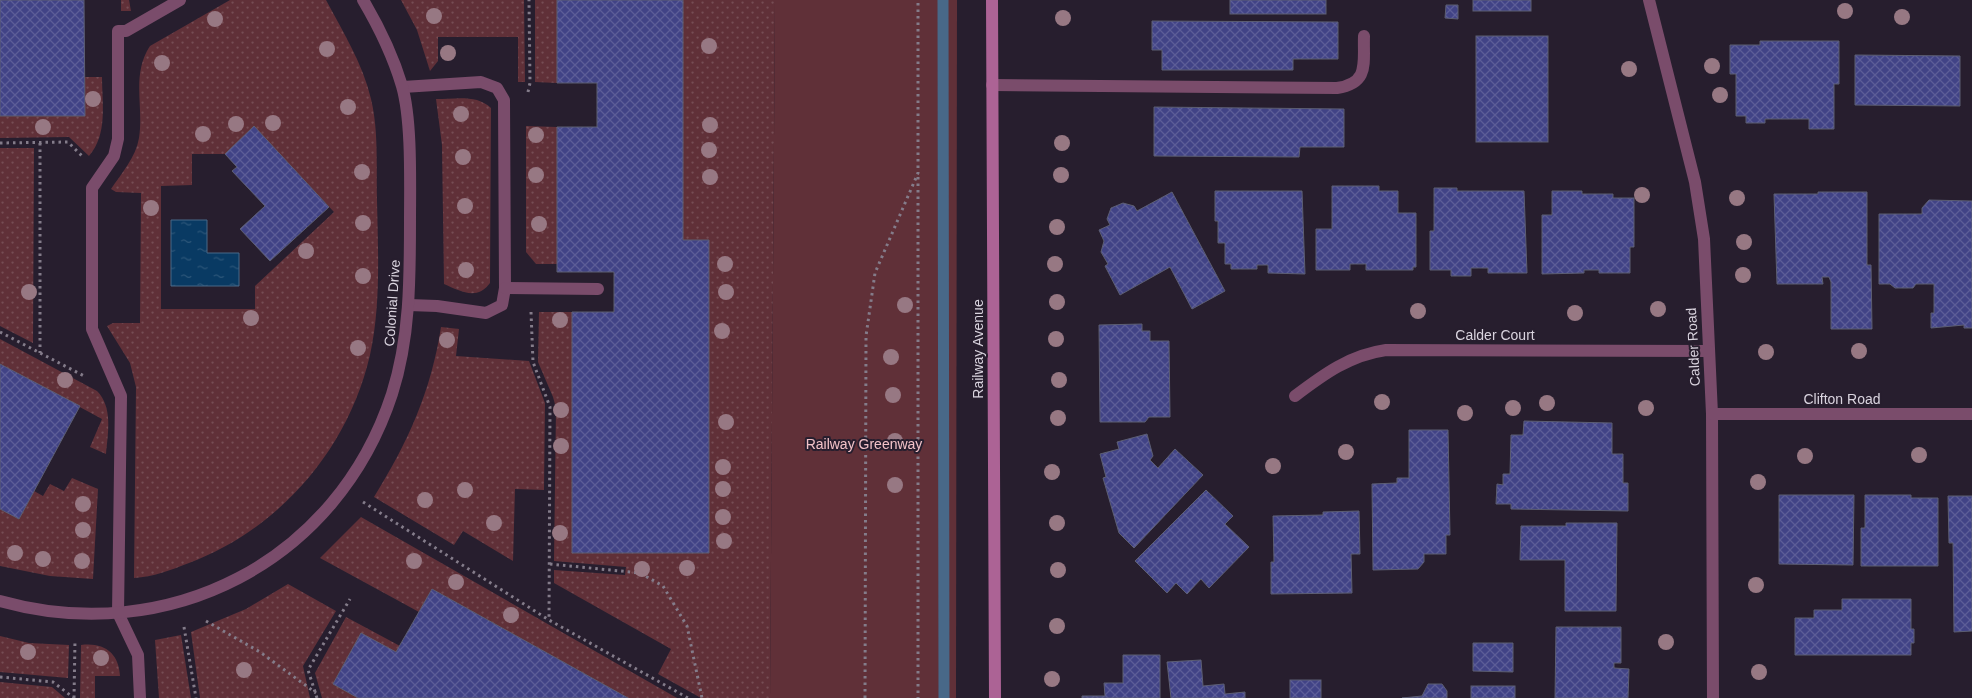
<svg xmlns="http://www.w3.org/2000/svg" width="1972" height="698" font-family="Arial,sans-serif">
  <defs>
    <pattern id="grass-dots" width="8" height="8" patternUnits="userSpaceOnUse" patternTransform="scale(1.25)"><rect width="8" height="8" fill="#603038"/><path d="M2 2h.1M6 6h.1" fill="none" stroke="#764d54" stroke-width="1.8" stroke-linecap="round"/></pattern>
    <pattern id="water-ripples" width="26" height="14" patternUnits="userSpaceOnUse" patternTransform="scale(1.25)"><rect width="26" height="14" fill="#093a63"/><path d="M2 4q2-2 4 0t4 0M15 11q2-2 4 0t4 0" fill="none" stroke="#2c5679"/></pattern>
    <pattern id="building-cross-hatch" width="8" height="8" patternUnits="userSpaceOnUse" patternTransform="scale(1.25)"><rect width="8" height="8" fill="#414386"/><path d="M0 0l8 8M0 8l8-8" fill="none" stroke="#5c5d97"/></pattern>
  </defs>
  <rect width="100%" height="100%" fill="#271e2e"/>
  <g fill="url(#grass-dots)" fill-rule="evenodd">
    <path d="M121 0H129L131 11H121Z"/>
    <path d="M230 0H326C343 32 363 64 371 99 379 132 376 168 377 201 378 252 381 305 370 355 348 450 279 529 189 563 171 570 153 577 134 578L136 387 130 363 107 326 113 323H140L141 193 116 192 111 189C121 174 136 157 139 138 144 106 131 75 150 46ZM254 127 334 212 255 286V309H161V186L192 185V154H225Z"/>
    <path d="M401 0H524L525 82H518V37H438V61L430 71 417 30Z"/>
    <path d="M535 0H557V83L535 82Z"/>
    <path d="M683 0H775L770 698H701L658 674 671 649 554 583V570L625 575 626 567 554 561 556 408 553 397 538 362 539 312H572V553H709V240H683Z"/>
    <path d="M85 77H102C102 104 108 134 89 156L69 137 0 138V116H84Z"/>
    <path d="M436 99C455 99 477 94 491 108L490 283C477 301 460 291 444 284L442 145Z"/>
    <path d="M526 126 557 127V264H536L526 252Z"/>
    <path d="M0 148H34L33 343 0 326Z"/>
    <path d="M441 327 459 329 456 356 529 361 545 403 544 490 515 489 513 561 463 531 454 545 374 497C408 442 431 392 441 327Z"/>
    <path d="M0 339 97 391C113 407 108 433 106 454L90 447 102 419 0 364Z"/>
    <path d="M72 478 98 489 93 579 50 576 0 566V509L19 519 34 491 43 496 50 484 64 491Z"/>
    <path d="M361 517 677 698H628L432 589 419 612 320 558Z"/>
    <path d="M288 584 336 611 303 666 310 698H200L191 632 246 609Z"/>
    <path d="M346 617 400 646 396 652 361 634 333 684 358 698H322L315 673Z"/>
    <path d="M181 635 191 698H159L155 640Z"/>
    <path d="M0 636 29 643 69 645 68 678 0 672Z"/>
    <path d="M81 645C104 642 119 653 120 676H95V698H80Z"/>
    <path d="M0 682 52 687 65 698H0Z"/>
  </g>
  <path fill="#603038" d="M775 0H957L956 698H770Z"/>
  <path fill="url(#water-ripples)" stroke="#486888" d="M171 220H207V253H239V286H171Z"/>
  <g fill="none" stroke-linecap="round" stroke-linejoin="round">
    <path stroke="#486888" stroke-width="11" d="M943 0 944 698"/>
  </g>
  <g fill="url(#building-cross-hatch)" stroke="#5c5e73">
    <path d="M0 0H84L85 116H0Z"/>
    <path d="M557 0H683V240H709V553H572V312H614V272H557V127H597V83H557Z"/>
    <rect x="1230" y="0" width="96" height="14"/>
    <rect x="1473" y="0" width="58" height="11"/>
    <path d="M1446 5H1458V19L1445 18Z"/>
    <path d="M1152 21 1338 22V59H1293V70H1162V50H1152Z"/>
    <rect x="1476" y="36" width="72" height="106"/>
    <path d="M1760 41H1839V84H1834V129H1809V119H1765V123H1746V116H1736V74H1730V45H1760Z"/>
    <path d="M1855 55 1960 56V106L1855 105Z"/>
    <path d="M1154 107 1344 109V147H1300L1299 157 1154 156Z"/>
    <path d="M254 126 329 207 270 261 240 229 265 206 232 171 237 167 225 154Z"/>
    <path d="M1332 186H1379V191H1398V213H1416V267H1413V270H1366V264H1350V270H1316V229H1332Z"/>
    <path d="M1434 188H1457V191H1524L1527 273H1488V268H1471V276H1451V270H1430V231H1434Z"/>
    <path d="M1215 191H1302L1305 274 1268 273V265H1257V269H1231V264H1225V243H1218V221H1215Z"/>
    <path d="M1552 191H1582V194H1613V198H1634V247H1630V273H1599V270H1584V273L1542 274V215H1552Z"/>
    <path d="M1172 192 1225 291 1192 309 1170 267 1120 295 1105 266 1108 264 1101 252 1104 241 1099 230 1110 225 1107 219 1111 208 1123 203 1134 206 1137 211Z"/>
    <path d="M1818 192H1867V265H1871L1872 329H1831V282L1829 277H1822L1823 284H1777L1774 194H1818Z"/>
    <path d="M1929 200 1972 201V328H1964V325L1931 328V313H1934V284H1916L1913 288H1895L1890 284H1879V214H1922V208Z"/>
    <path d="M1142 324V331H1150V341H1169L1170 417H1149L1145 422H1100L1099 325Z"/>
    <path d="M0 364 80 406 19 519 0 509Z"/>
    <path d="M1524 421 1612 423V454H1623V483H1628V511L1511 509V504H1496L1497 484 1503 485V474H1510L1511 435H1523Z"/>
    <path d="M1409 430H1448L1450 535H1446V554H1424V562L1418 569 1373 570 1372 484 1397 483V478H1409Z"/>
    <path d="M1147 434 1153 456 1150 460 1158 468 1175 449 1203 475 1134 548 1119 533 1103 478 1106 477 1100 454 1119 449 1117 442Z"/>
    <path d="M1206 490 1233 516 1225 524 1249 547 1209 588 1201 579 1187 594 1176 583 1167 593 1135 561Z"/>
    <path d="M1779 495H1854L1853 565 1779 564Z"/>
    <path d="M1865 495H1911V498H1938V566H1861V528H1865Z"/>
    <path d="M1948 496H1972V631L1954 632 1953 543H1949Z"/>
    <path d="M1359 511 1360 554H1351L1352 593 1271 594V562H1274L1273 516 1323 515V512Z"/>
    <path d="M1566 523H1617L1616 611H1565V560H1520L1521 526H1566Z"/>
    <path d="M432 589 628 698H358L333 684 361 633 396 652Z"/>
    <path d="M1842 599H1911V629H1914V643H1911V655H1795V618H1814V610H1842Z"/>
    <path d="M1556 627H1621V663H1614V668L1629 669 1628 698H1555Z"/>
    <path d="M1473 643H1513V672L1473 671Z"/>
    <path d="M1123 655H1160V698H1082V696H1105L1104 683H1123Z"/>
    <path d="M1201 660 1203 686 1224 684 1225 694 1245 692V698H1171L1167 662Z"/>
    <rect x="1290" y="680" width="31" height="18"/>
    <path d="M1428 684H1442L1447 691V698H1402L1422 696Z"/>
    <rect x="1471" y="686" width="44" height="12"/>
  </g>
  <g fill="none" stroke-linecap="round" stroke-linejoin="round">
    <g stroke="#847c8a" stroke-width="3" stroke-dasharray="2.5 4" stroke-linecap="butt">
      <path d="M528 92 530 83 529 0"/>
      <path d="M0 143 68 142 83 157"/>
      <path d="M40 143V353"/>
      <path d="M918 177V698"/>
      <path d="M531 312 533 362 550 407 549 620"/>
      <path d="M0 332 86 377"/>
      <path d="M363 502 549 620 688 698"/>
      <path d="M550 564 640 573 663 586 687 626 702 698"/>
      <path d="M206 621 260 652 316 693"/>
      <path d="M184 627 196 698"/>
      <path d="M0 677 53 682 74 698"/>
      <path d="M74 698 75 640"/>
      <path d="M317 698 308 670 350 599"/>
      <path d="M865 698 866 336 875 273 918 173V0"/>
    </g>
    <g stroke="#7a4c6b" stroke-width="12">
      <path d="M992 85 1337 88C1370 83 1363 63 1364 36"/>
      <path d="M403 87 481 82 497 88 504 100 505 288 502 305 486 313 437 306 409 305"/>
      <path d="M505 288 598 289"/>
      <path d="M140 698 138 655 118 613 121 396 92 329V188L114 156 118 139V31H126L180 0"/>
    </g>
    <g stroke="#7a4c6b" stroke-width="12">
      <path d="M1649 0 1695 182 1704 239 1712 414 1713 698"/>
      <path d="M1295 396C1324 374 1350 355 1386 350L1708 351"/>
      <path d="M1712 414H1972"/>
      <path d="M0 601C168 648 337 562 392 394 410 338 410 279 410 221 410 183 412 121 402 86 393 56 379 27 363 0"/>
    </g>
    <path stroke="#ac6395" stroke-width="12" d="M992 0 995 698"/>
  </g>
  <g fill="#977883">
    <circle cx="1845" cy="11" r="8"/>
    <circle cx="434" cy="16" r="8"/>
    <circle cx="1902" cy="17" r="8"/>
    <circle cx="1063" cy="18" r="8"/>
    <circle cx="215" cy="19" r="8"/>
    <circle cx="709" cy="46" r="8"/>
    <circle cx="327" cy="49" r="8"/>
    <circle cx="448" cy="53" r="8"/>
    <circle cx="162" cy="63" r="8"/>
    <circle cx="1712" cy="66" r="8"/>
    <circle cx="1629" cy="69" r="8"/>
    <circle cx="1720" cy="95" r="8"/>
    <circle cx="93" cy="99" r="8"/>
    <circle cx="348" cy="107" r="8"/>
    <circle cx="461" cy="114" r="8"/>
    <circle cx="273" cy="123" r="8"/>
    <circle cx="236" cy="124" r="8"/>
    <circle cx="710" cy="125" r="8"/>
    <circle cx="43" cy="127" r="8"/>
    <circle cx="203" cy="134" r="8"/>
    <circle cx="536" cy="135" r="8"/>
    <circle cx="1062" cy="143" r="8"/>
    <circle cx="709" cy="150" r="8"/>
    <circle cx="463" cy="157" r="8"/>
    <circle cx="362" cy="172" r="8"/>
    <circle cx="536" cy="175" r="8"/>
    <circle cx="1061" cy="175" r="8"/>
    <circle cx="710" cy="177" r="8"/>
    <circle cx="1642" cy="195" r="8"/>
    <circle cx="1737" cy="198" r="8"/>
    <circle cx="465" cy="206" r="8"/>
    <circle cx="151" cy="208" r="8"/>
    <circle cx="363" cy="223" r="8"/>
    <circle cx="539" cy="224" r="8"/>
    <circle cx="1057" cy="227" r="8"/>
    <circle cx="1744" cy="242" r="8"/>
    <circle cx="306" cy="251" r="8"/>
    <circle cx="725" cy="264" r="8"/>
    <circle cx="1055" cy="264" r="8"/>
    <circle cx="466" cy="270" r="8"/>
    <circle cx="1743" cy="275" r="8"/>
    <circle cx="363" cy="276" r="8"/>
    <circle cx="29" cy="292" r="8"/>
    <circle cx="726" cy="292" r="8"/>
    <circle cx="1057" cy="302" r="8"/>
    <circle cx="905" cy="305" r="8"/>
    <circle cx="1658" cy="309" r="8"/>
    <circle cx="1418" cy="311" r="8"/>
    <circle cx="1575" cy="313" r="8"/>
    <circle cx="251" cy="318" r="8"/>
    <circle cx="560" cy="320" r="8"/>
    <circle cx="722" cy="331" r="8"/>
    <circle cx="1056" cy="339" r="8"/>
    <circle cx="447" cy="340" r="8"/>
    <circle cx="358" cy="348" r="8"/>
    <circle cx="1859" cy="351" r="8"/>
    <circle cx="1766" cy="352" r="8"/>
    <circle cx="891" cy="357" r="8"/>
    <circle cx="65" cy="380" r="8"/>
    <circle cx="1059" cy="380" r="8"/>
    <circle cx="893" cy="395" r="8"/>
    <circle cx="1382" cy="402" r="8"/>
    <circle cx="1547" cy="403" r="8"/>
    <circle cx="1513" cy="408" r="8"/>
    <circle cx="1646" cy="408" r="8"/>
    <circle cx="561" cy="410" r="8"/>
    <circle cx="1465" cy="413" r="8"/>
    <circle cx="1058" cy="418" r="8"/>
    <circle cx="726" cy="422" r="8"/>
    <circle cx="895" cy="441" r="8"/>
    <circle cx="561" cy="446" r="8"/>
    <circle cx="1346" cy="452" r="8"/>
    <circle cx="1919" cy="455" r="8"/>
    <circle cx="1805" cy="456" r="8"/>
    <circle cx="1273" cy="466" r="8"/>
    <circle cx="723" cy="467" r="8"/>
    <circle cx="1052" cy="472" r="8"/>
    <circle cx="1758" cy="482" r="8"/>
    <circle cx="895" cy="485" r="8"/>
    <circle cx="723" cy="489" r="8"/>
    <circle cx="465" cy="490" r="8"/>
    <circle cx="425" cy="500" r="8"/>
    <circle cx="83" cy="504" r="8"/>
    <circle cx="723" cy="517" r="8"/>
    <circle cx="494" cy="523" r="8"/>
    <circle cx="1057" cy="523" r="8"/>
    <circle cx="83" cy="530" r="8"/>
    <circle cx="560" cy="533" r="8"/>
    <circle cx="724" cy="541" r="8"/>
    <circle cx="15" cy="553" r="8"/>
    <circle cx="43" cy="559" r="8"/>
    <circle cx="82" cy="561" r="8"/>
    <circle cx="414" cy="561" r="8"/>
    <circle cx="687" cy="568" r="8"/>
    <circle cx="642" cy="569" r="8"/>
    <circle cx="1058" cy="570" r="8"/>
    <circle cx="456" cy="582" r="8"/>
    <circle cx="1756" cy="585" r="8"/>
    <circle cx="511" cy="615" r="8"/>
    <circle cx="1057" cy="626" r="8"/>
    <circle cx="1666" cy="642" r="8"/>
    <circle cx="28" cy="652" r="8"/>
    <circle cx="101" cy="658" r="8"/>
    <circle cx="244" cy="670" r="8"/>
    <circle cx="1759" cy="672" r="8"/>
    <circle cx="1052" cy="679" r="8"/>
  </g>
  <g text-anchor="middle" stroke-width="4" stroke-linejoin="round" paint-order="stroke">
    <g font-size="14" fill="#dad4df" stroke="#271e2e">
      <text transform="translate(392 303) rotate(-86)" y="5">Colonial Drive</text>
      <text x="1495" y="340">Calder Court</text>
      <text transform="translate(1693 347) rotate(-93)" y="5">Calder Road</text>
      <text transform="translate(978 349) rotate(-90)" y="5">Railway Avenue</text>
      <text x="1842" y="404">Clifton Road</text>
    </g>
    <g font-size="14" fill="#f2c2c8" stroke="#271e2e">
      <text x="864" y="449">Railway Greenway</text>
    </g>
  </g>
</svg>
